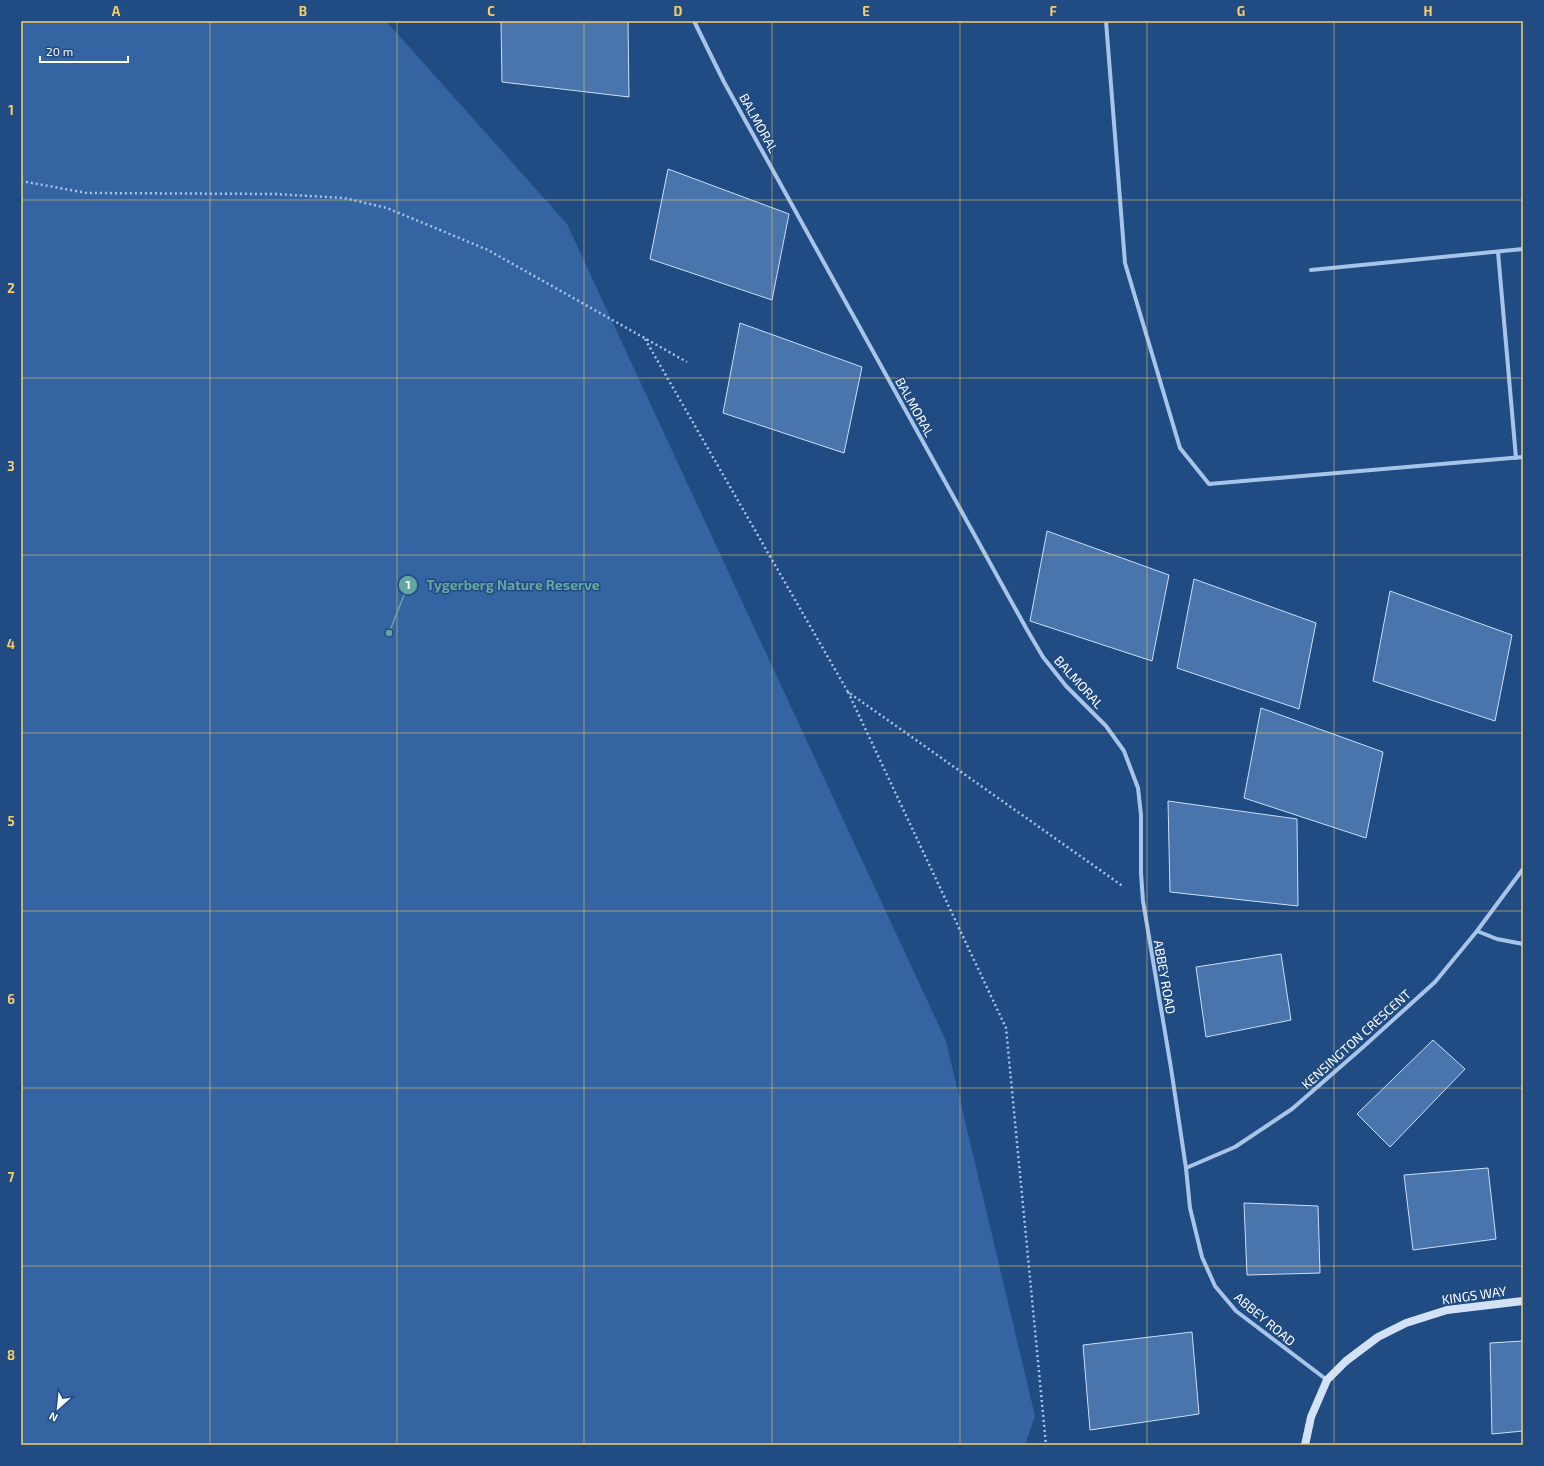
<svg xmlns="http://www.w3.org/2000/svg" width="1544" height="1466" font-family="'Exo 2',sans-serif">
  <rect width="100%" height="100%" fill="#204b83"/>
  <path fill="#3464a1" d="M21 21H386L567 224 946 1041 1035 1416 1025 1445H21Z"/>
  <g fill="#4974ac" stroke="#ccdff7">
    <path d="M501 21H628L629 97 502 82Z"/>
    <path d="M668 169 789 214 772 300 650 259Z"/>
    <path d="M740 323 862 367 844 453 723 413Z"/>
    <path d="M1047 531 1169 575 1152 661 1030 621Z"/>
    <path d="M1194 579 1316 623 1299 709 1177 668Z"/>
    <path d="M1390 591 1512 635 1495 721 1373 681Z"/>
    <path d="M1261 708 1383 752 1366 838 1244 798Z"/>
    <path d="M1168 801 1297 819 1298 906 1170 892Z"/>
    <path d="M1281 954 1291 1020 1206 1037 1196 967Z"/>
    <path d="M1433 1040 1465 1069 1390 1147 1357 1114Z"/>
    <path d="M1488 1168 1496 1239 1413 1250 1404 1175Z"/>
    <path d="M1244 1203 1318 1206 1320 1273 1247 1275Z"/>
    <path d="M1192 1332 1199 1414 1090 1430 1083 1345Z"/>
    <path d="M1523 1341V1431L1492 1434 1490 1343Z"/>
  </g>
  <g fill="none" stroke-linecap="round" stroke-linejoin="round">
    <g stroke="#a8c5e9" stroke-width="2.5" stroke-dasharray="2 3" stroke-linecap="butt">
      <path d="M21 181 87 193 275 194 344 198 387 208 488 250 687 362"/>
      <path d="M645 339 848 692 1124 887"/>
      <path d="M848 692 1006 1028 1046 1445"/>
    </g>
    <g stroke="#a8c5e9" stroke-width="4">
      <path d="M694 21 724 82 1026 628 1043 657 1066 686 1106 726 1124 751 1138 788 1141 815V873L1143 901 1171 1068 1186 1168 1190 1208 1202 1257 1215 1286 1236 1311 1327 1380"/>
      <path d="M1106 21 1125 263 1180 448 1209 484 1523 457"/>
      <path d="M1498 252 1516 458"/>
      <path d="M1311 270 1523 249"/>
      <path d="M1477 931 1497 939 1523 944"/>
      <path d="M1186 1168 1235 1147 1292 1109 1362 1048 1435 982 1477 931 1523 869"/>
    </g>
    <path stroke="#d3e2f7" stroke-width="8" d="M1305 1445 1311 1417 1327 1380 1346 1361 1378 1337 1406 1323 1447 1310 1523 1301"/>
  </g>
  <path fill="none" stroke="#f6ce69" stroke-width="1" stroke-opacity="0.55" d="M210 21V1445M397 21V1445M584 21V1445M772 21V1445M960 21V1445M1147 21V1445M1334 21V1445M21 200H1523M21 378H1523M21 555H1523M21 733H1523M21 911H1523M21 1088H1523M21 1266H1523"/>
  <g text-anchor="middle" stroke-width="3" stroke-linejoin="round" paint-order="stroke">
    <g font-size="13" fill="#fff" stroke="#204b83">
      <text transform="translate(759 123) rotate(61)" y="5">BALMORAL</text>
      <text transform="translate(915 407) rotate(61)" y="5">BALMORAL</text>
      <text transform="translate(1079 682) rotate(48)" y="5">BALMORAL</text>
      <text transform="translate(1165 977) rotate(80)" y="5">ABBEY ROAD</text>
      <text transform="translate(1356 1039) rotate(-42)" y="5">KENSINGTON CRESCENT</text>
      <text transform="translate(1474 1295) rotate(-8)" y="5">KINGS WAY</text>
      <text transform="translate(1265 1319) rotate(40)" y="5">ABBEY ROAD</text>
    </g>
  </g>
  <path fill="none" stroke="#63a6a1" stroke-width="1.5" d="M389 633L408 585"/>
  <g fill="#63a6a1" stroke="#204b83" stroke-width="1.5">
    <circle cx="389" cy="633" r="4"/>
    <circle cx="408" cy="585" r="10"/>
  </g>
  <g font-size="12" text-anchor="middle" font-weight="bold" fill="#fff">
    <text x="408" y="589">1</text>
  </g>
  <g font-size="14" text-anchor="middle" font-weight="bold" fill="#63a6a1" stroke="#204b83" stroke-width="3" stroke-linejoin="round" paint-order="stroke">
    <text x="513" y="590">Tygerberg Nature Reserve</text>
  </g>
  <rect width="1544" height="1466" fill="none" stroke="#204b83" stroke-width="44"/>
  <g transform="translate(58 1408) rotate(207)" stroke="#204b83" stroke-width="3" paint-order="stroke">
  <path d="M0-3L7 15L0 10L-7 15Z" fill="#ffffff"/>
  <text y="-6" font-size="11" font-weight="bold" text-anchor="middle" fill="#ffffff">N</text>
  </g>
  <path d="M40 56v6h88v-6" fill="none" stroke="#ffffff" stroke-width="2"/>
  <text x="46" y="56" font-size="12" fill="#ffffff" stroke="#204b83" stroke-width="3" paint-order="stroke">20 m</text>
  <rect x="22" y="22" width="1500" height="1422" fill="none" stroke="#f6ce69" stroke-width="1.5"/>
  <g font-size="13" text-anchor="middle" font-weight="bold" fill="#f6ce69">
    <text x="116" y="16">A</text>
    <text x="303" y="16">B</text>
    <text x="491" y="16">C</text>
    <text x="678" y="16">D</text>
    <text x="866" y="16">E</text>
    <text x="1053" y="16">F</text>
    <text x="1241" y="16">G</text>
    <text x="1428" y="16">H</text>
    <text x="11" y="115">1</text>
    <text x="11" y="293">2</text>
    <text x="11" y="471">3</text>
    <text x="11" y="649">4</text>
    <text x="11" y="826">5</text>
    <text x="11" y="1004">6</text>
    <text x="11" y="1182">7</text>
    <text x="11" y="1360">8</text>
  </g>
</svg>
